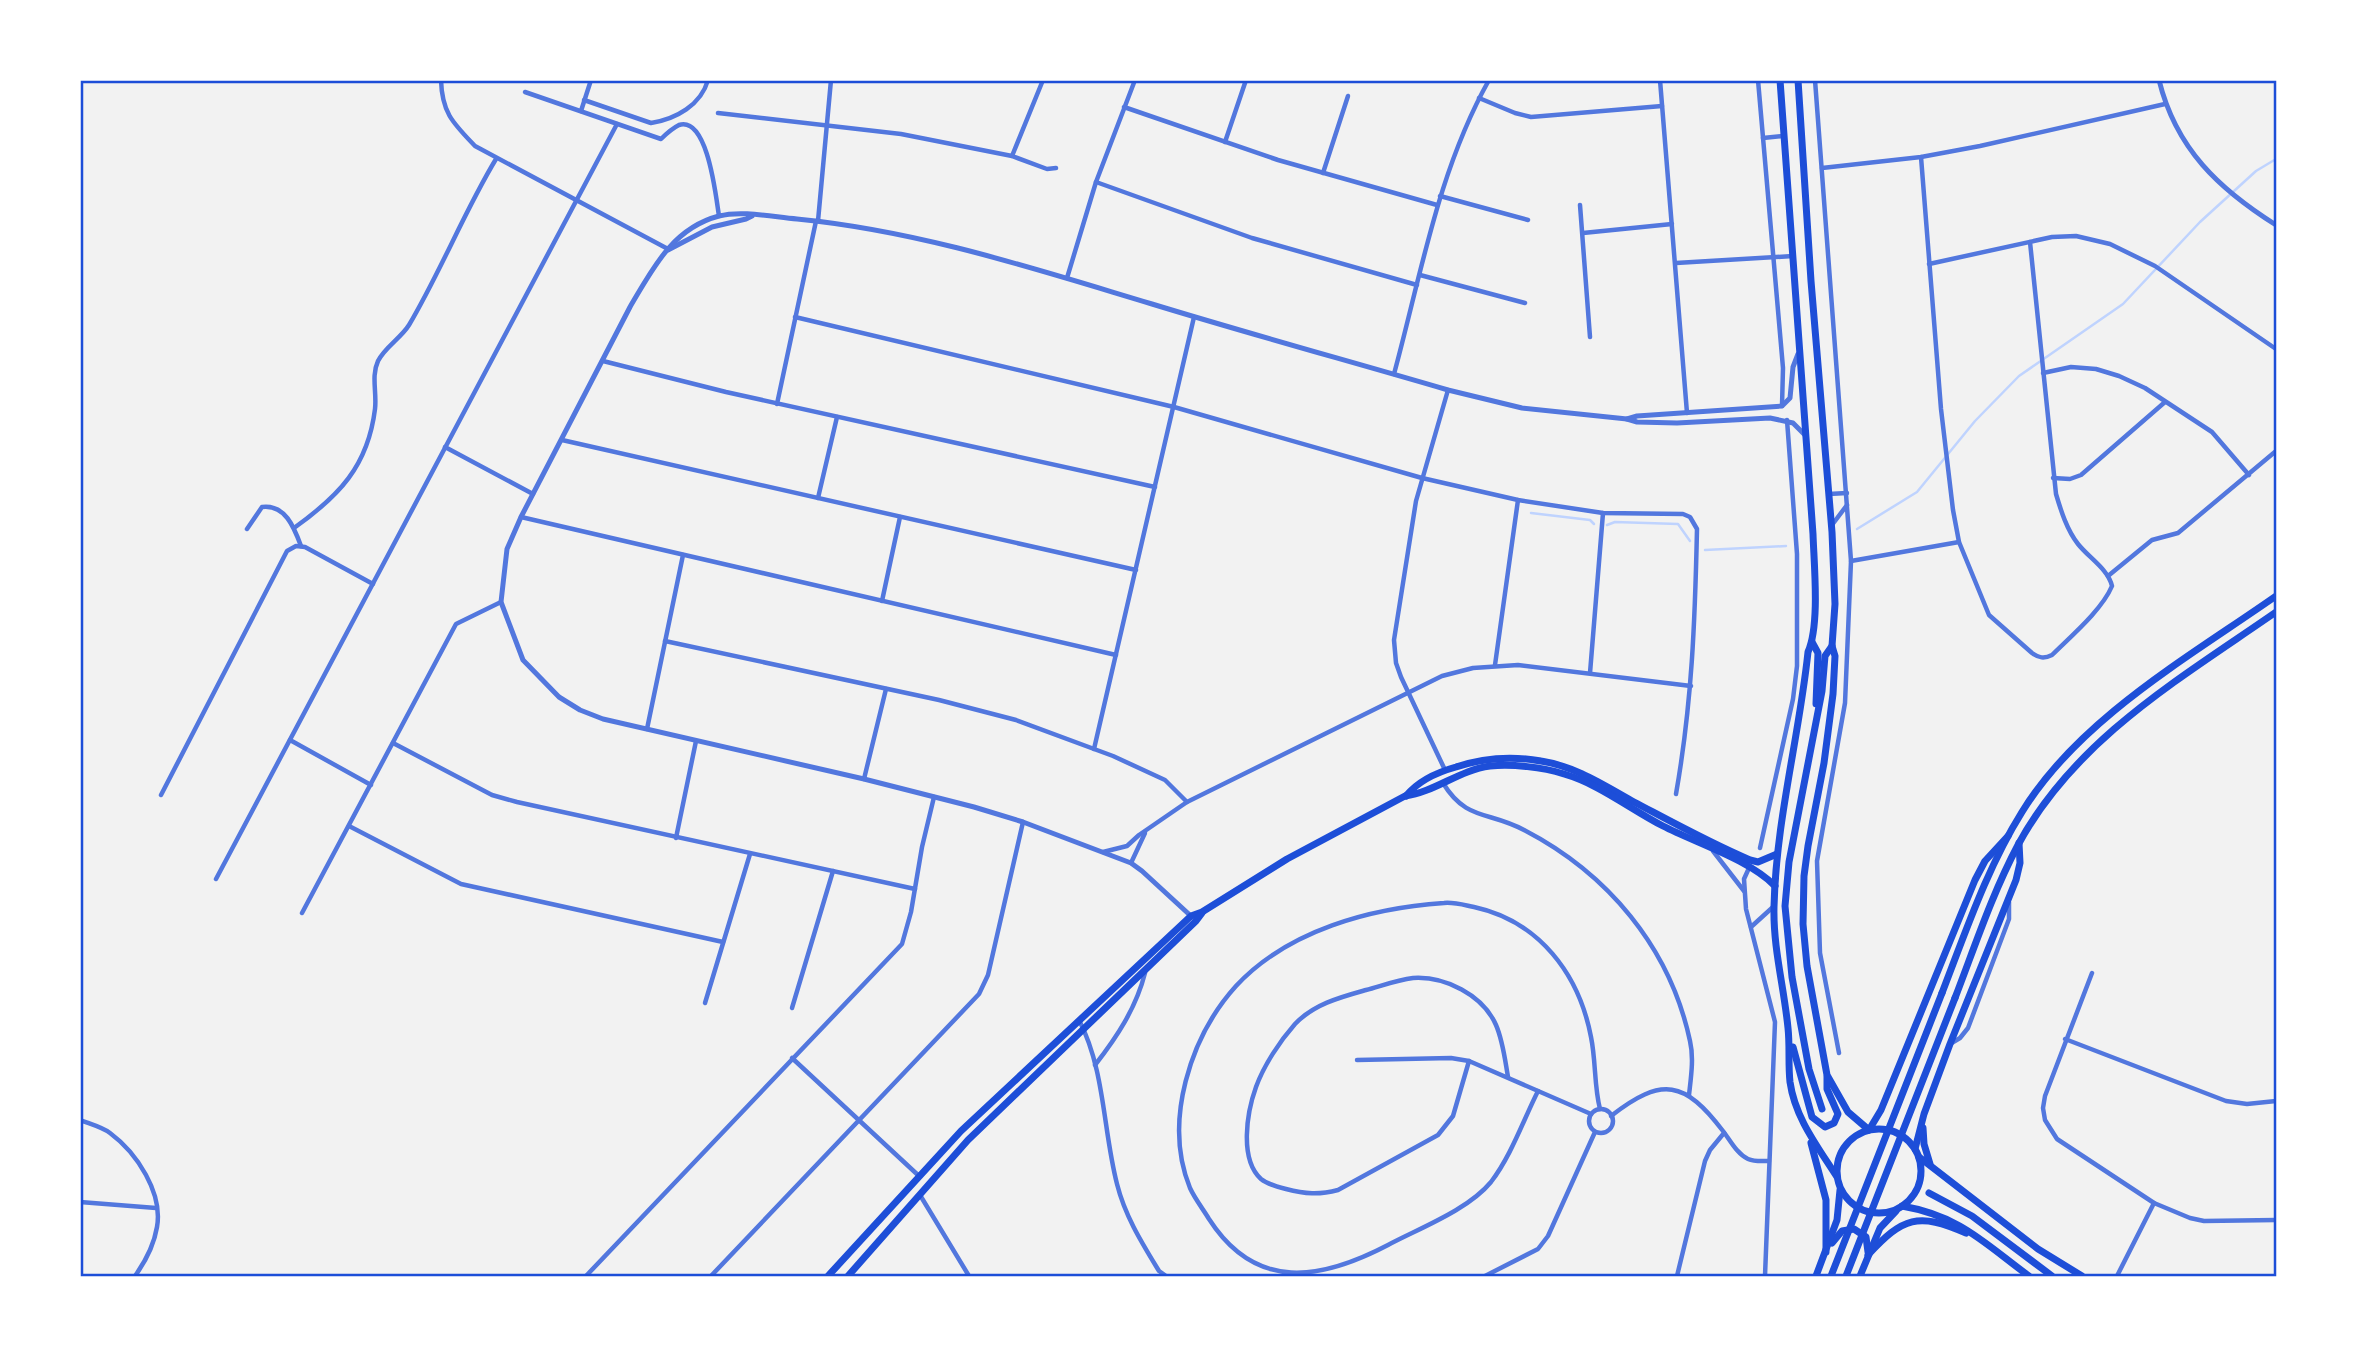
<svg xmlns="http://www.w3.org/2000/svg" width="2357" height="1357" font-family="Inter,sans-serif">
  <rect width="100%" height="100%" fill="#f2f2f2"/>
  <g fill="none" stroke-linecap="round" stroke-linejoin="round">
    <g stroke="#bfd3fe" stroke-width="2.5">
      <path d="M1531 513 1590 520 1594 524"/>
      <path d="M1607 525 1615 522 1678 524 1690 541"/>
      <path d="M1857 529 1917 492 1975 421 2019 376 2123 304 2200 222 2256 171 2276 159"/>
      <path d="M1705 550 1786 546"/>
    </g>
    <g stroke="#5277de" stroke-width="4.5">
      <path d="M441 80C442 113 453 123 475 146L668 249"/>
      <path d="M1660 80 1687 413"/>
      <path d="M1758 80 1783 368 1782 406"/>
      <path d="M1815 80 1851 561 1845 703 1817 861 1820 953 1839 1053"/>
      <path d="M525 92 661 139C666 134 673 128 679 125 708 116 716 198 719 216"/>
      <path d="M1479 98 1515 113 1531 117 1662 106"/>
      <path d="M584 100 651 123C676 119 701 105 708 80"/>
      <path d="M1124 107 1278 160 1437 205"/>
      <path d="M581 111 591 80"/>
      <path d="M718 113 901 134 1012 156 1047 169 1056 168"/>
      <path d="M1763 138 1783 136"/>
      <path d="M1225 142 1246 80"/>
      <path d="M1012 156 1043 80"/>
      <path d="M1921 157 1941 409 1953 510 1959 542 1989 615 2032 653C2039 658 2044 659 2052 655 2070 637 2102 610 2112 586 2108 569 2089 558 2078 544 2067 530 2061 511 2056 494L2030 242"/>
      <path d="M1822 168 1921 157 1980 146 2165 104"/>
      <path d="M1323 173 1348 96"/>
      <path d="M1096 182 1252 238 1417 285"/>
      <path d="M1440 196 1528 220"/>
      <path d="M1580 205 1590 337"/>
      <path d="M818 221 831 80"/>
      <path d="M1583 233 1672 224"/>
      <path d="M1676 263 1793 256"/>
      <path d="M1929 264 2052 237 2076 236 2110 244 2155 266 2276 349"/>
      <path d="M1420 275 1525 303"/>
      <path d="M1067 278 1096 182 1135 80"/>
      <path d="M795 317 1174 407 1422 478 1518 500 1603 513 1683 514 1690 517 1697 529C1695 621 1692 703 1676 794"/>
      <path d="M603 361 726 392 1155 487"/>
      <path d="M2043 373 2071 367 2096 369 2119 376 2145 388 2212 432 2249 475"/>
      <path d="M1394 374C1421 275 1438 171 1489 80"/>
      <path d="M777 404 816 221"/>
      <path d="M562 440 1136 570"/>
      <path d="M445 447 533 494"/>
      <path d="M2053 478 2070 479 2081 475 2165 402"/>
      <path d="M1829 494 1847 493"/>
      <path d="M818 498 837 417"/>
      <path d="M521 517 1116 655"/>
      <path d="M1832 525 1847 505"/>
      <path d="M294 528C339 496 368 466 375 409 377 393 371 376 378 361 385 347 401 338 409 325 441 271 464 212 496 159"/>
      <path d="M247 529 262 507C285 504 294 527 301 546"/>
      <path d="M1851 561 1959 542"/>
      <path d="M2108 576 2152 540 2178 533 2276 451"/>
      <path d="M882 601 900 517"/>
      <path d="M665 641 939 700 1016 720 1113 756 1165 780 1187 802"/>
      <path d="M1495 665 1518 500"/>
      <path d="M1590 673 1603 513"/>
      <path d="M647 729 683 555"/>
      <path d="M290 740 371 785"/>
      <path d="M393 743 492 795 517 802 915 889"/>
      <path d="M1094 749 1194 317"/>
      <path d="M1445 770 1401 677 1396 663 1394 640 1416 501 1448 390"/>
      <path d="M864 779 886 689"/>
      <path d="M1443 783C1466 821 1489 811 1524 830 1607 873 1670 947 1690 1041 1694 1058 1691 1077 1689 1095"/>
      <path d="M161 795 287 551 296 546 305 547 373 584"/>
      <path d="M349 826 461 884 723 942"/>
      <path d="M676 838 696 741"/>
      <path d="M1760 848 1793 699 1797 666V554L1787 420"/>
      <path d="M1713 851 1744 891"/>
      <path d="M1103 852 1127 846 1139 835 1187 802 1442 676 1473 668 1518 665 1691 686"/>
      <path d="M1131 863 1145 833"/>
      <path d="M1749 868 1744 879 1746 909 1775 1022 1765 1276"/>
      <path d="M216 879 617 124"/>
      <path d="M302 913 456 624 501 602"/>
      <path d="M1751 927 1773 907"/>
      <path d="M2092 973 2045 1096 2043 1108 2045 1120 2057 1139 2154 1203 2190 1218 2204 1221 2276 1220"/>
      <path d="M705 1003 750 854"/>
      <path d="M792 1008 833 871"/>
      <path d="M1079 1020C1105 1070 1103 1130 1117 1184 1125 1216 1142 1243 1159 1271L1166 1276"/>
      <path d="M2065 1039 2226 1101 2247 1104 2276 1101"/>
      <path d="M1950 1044 1960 1038 1968 1028 2009 919V902"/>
      <path d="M792 1058 919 1176"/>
      <path d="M1357 1060 1451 1058 1469 1061 1591 1114"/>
      <path d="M1469 1061 1453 1116 1438 1135 1338 1190C1319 1195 1305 1194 1286 1189 1278 1187 1267 1184 1261 1179 1239 1159 1247 1112 1256 1087 1264 1065 1280 1041 1295 1024 1314 1004 1341 997 1366 990 1381 986 1397 980 1413 978 1445 976 1483 995 1496 1025 1503 1041 1505 1060 1508 1077"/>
      <path d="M1095 1065C1117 1037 1136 1008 1145 973"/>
      <path d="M1538 1091C1523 1121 1511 1156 1491 1182 1468 1210 1420 1228 1388 1245 1321 1280 1256 1292 1209 1219 1203 1209 1195 1199 1190 1188 1163 1122 1190 1037 1236 986 1288 930 1371 908 1444 903 1454 902 1464 905 1474 907 1539 921 1579 974 1591 1037 1596 1061 1594 1086 1600 1109"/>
      <circle cx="1601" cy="1121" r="12"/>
      <path d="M1611 1116C1662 1076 1685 1081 1723 1131 1730 1140 1737 1154 1748 1159 1755 1162 1762 1161 1769 1161"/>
      <path d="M80 1120C90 1124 102 1127 110 1133 137 1153 163 1193 157 1227 154 1245 145 1262 135 1276"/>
      <path d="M920 1195 969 1276"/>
      <path d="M80 1202 156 1208"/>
      <path d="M586 1276 902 944 911 912 922 847 934 797"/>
      <path d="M711 1276 979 994 988 975 1023 822"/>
      <path d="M1485 1276 1538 1249 1548 1236 1595 1132"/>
      <path d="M1677 1276 1705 1161 1710 1150 1724 1133"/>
      <path d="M2117 1276 2154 1203"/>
    </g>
    <g stroke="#5277de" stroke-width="5">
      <path d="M2159 80C2176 149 2219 189 2276 225"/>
      <path d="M668 250 712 227 746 219 752 216"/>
      <path d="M1627 419 1637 416 1782 406 1790 398 1793 367 1798 354"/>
      <path d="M1192 917 1142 871 1131 863 1023 822 974 807 864 779 603 719 580 710 559 697 523 660 501 602 507 549 521 517 630 307C653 268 673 228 719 216 742 210 773 217 797 219 920 231 1035 269 1152 304 1250 334 1349 361 1448 390L1522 408 1627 419 1637 422 1677 423 1770 418 1793 423 1805 435"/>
    </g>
    <g stroke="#1d4ed8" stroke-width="7">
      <path d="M1406 796C1418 781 1438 772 1456 767 1483 758 1513 756 1541 761 1575 766 1605 786 1634 802 1672 822 1710 843 1750 860L1758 862 1777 854"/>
      <path d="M1942 993C1966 931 1987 868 2022 812 2079 719 2189 657 2276 596"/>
      <path d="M1955 998C1975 946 1992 894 2018 845 2075 739 2181 678 2276 612"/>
      <path d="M828 1276 961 1131 1191 916 1202 912 1287 859 1405 796C1435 792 1459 770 1490 766 1513 764 1542 767 1564 774 1599 784 1630 809 1663 826 1696 843 1750 860 1775 886"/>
      <path d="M848 1276 968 1140 1196 921 1202 913"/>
    </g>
    <g stroke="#1d4ed8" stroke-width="7">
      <path d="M1780 80 1813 534C1814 565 1820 625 1808 652 1799 738 1776 820 1774 907 1773 948 1784 987 1788 1028 1790 1046 1788 1064 1790 1082 1795 1118 1818 1147 1837 1177"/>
      <path d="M1798 80 1811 281 1832 532 1835 604 1832 646 1835 656 1833 694 1824 763 1808 846 1804 876 1803 924 1807 966 1827 1075 1848 1112 1869 1130 1881 1110 1975 880 1985 861 2008 836"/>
      <path d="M1812 642 1818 653 1816 704"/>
      <path d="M1793 1047 1812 1117 1825 1127 1834 1123 1838 1114 1827 1089V1077"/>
      <path d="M1822 1109 1809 1069 1792 977 1785 906 1789 862 1822 691 1825 656 1832 646"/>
      <path d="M1923 1128 1924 1144 1930 1164"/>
      <circle cx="1879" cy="1171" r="42"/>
      <path d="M1811 1143 1826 1200V1252"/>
      <path d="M1915 1149 1924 1114 1950 1044 2016 880 2020 863 2019 843"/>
      <path d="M1919 1157 2038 1249 2082 1276"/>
      <path d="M1929 1193 1972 1216 2052 1276"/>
      <path d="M1902 1206C1960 1216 1984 1243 2029 1276"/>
      <path d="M1832 1243 1842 1231 1854 1229 1866 1237 1868 1252"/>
      <path d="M1868 1255C1903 1217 1918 1212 1966 1233"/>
      <path d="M1816 1276 1837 1220 1840 1190"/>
      <path d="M1831 1276 1942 993"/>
      <path d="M1846 1276 1955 998"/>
      <path d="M1860 1276 1880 1228 1896 1211"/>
    </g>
  </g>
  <rect width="2357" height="1357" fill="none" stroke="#ffffff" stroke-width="164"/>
  <rect x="82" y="82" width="2193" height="1193" fill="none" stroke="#1d4ed8" stroke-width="2.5"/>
</svg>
